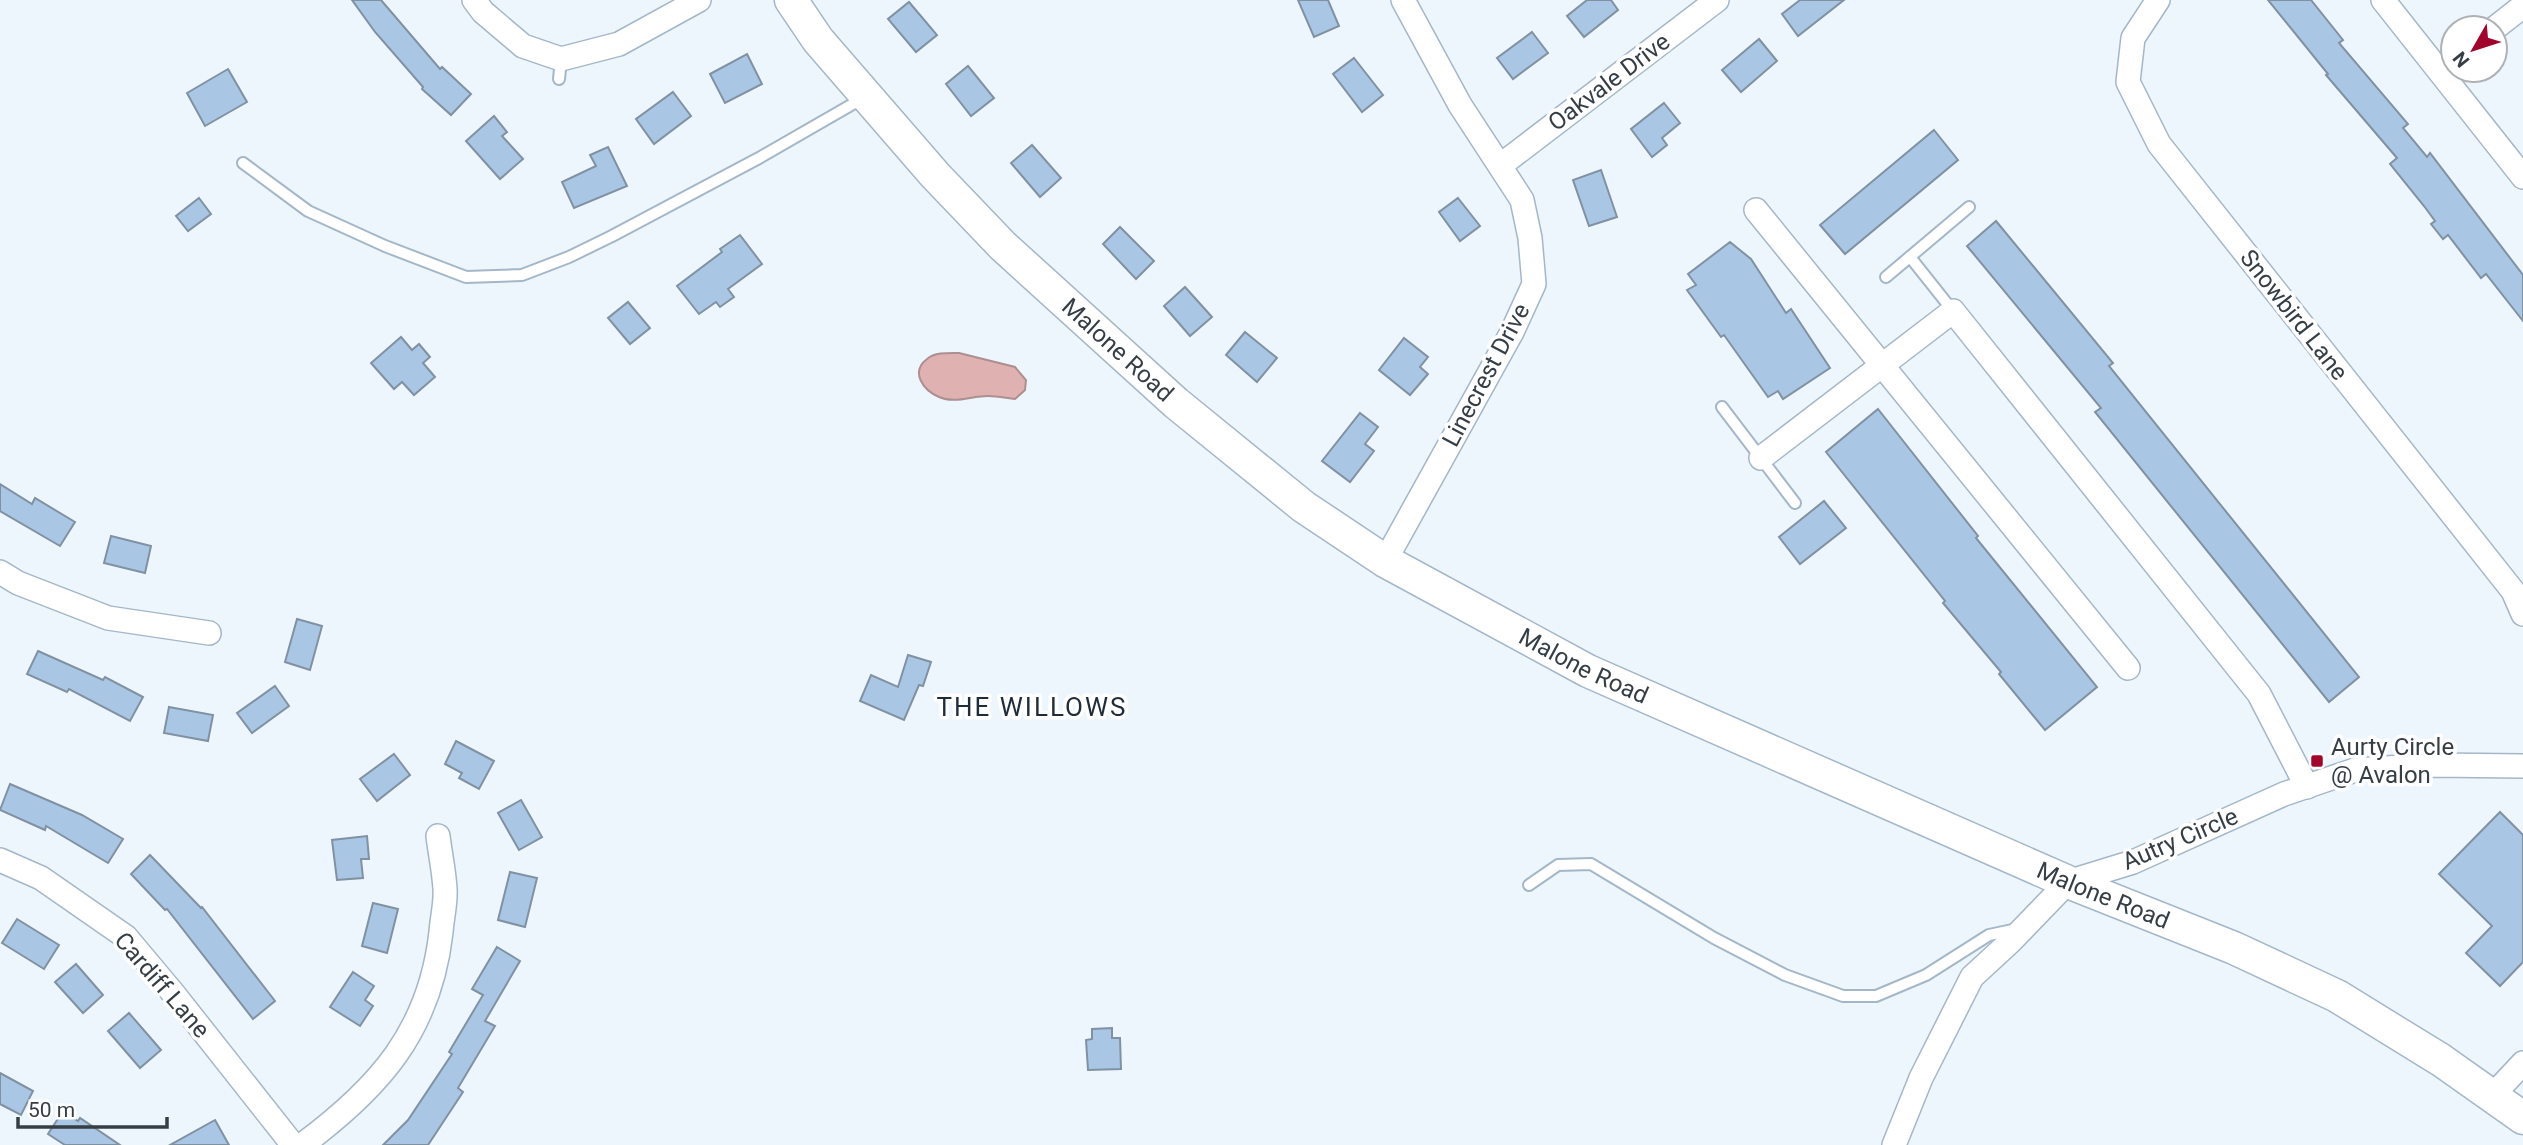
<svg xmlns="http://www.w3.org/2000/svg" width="2523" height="1145" font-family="Roboto,sans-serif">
  <rect width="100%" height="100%" fill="#eef6fd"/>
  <path fill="#dfb2b1" stroke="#ac8f91" stroke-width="2" d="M959 353 1015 367 1026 380 1025 390 1015 399C1006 398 997 396 988 396 971 396 955 404 939 397 923 390 910 372 927 359 935 352 949 353 959 353Z"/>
  <g fill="#a9c7e4" stroke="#8091a2" stroke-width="2">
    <path d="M352 0H381L440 69 442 67 471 94 451 115 422 89 423 87 375 32Z"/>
    <path d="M1298 0H1328L1339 26 1314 37Z"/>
    <path d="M1587 0H1611L1618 10 1584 37 1567 16Z"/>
    <path d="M1800 0H1844L1798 36 1782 14Z"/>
    <path d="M2268 0H2311L2343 40 2339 43 2408 124 2403 128 2427 157 2430 153 2523 275V321L2486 274 2481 278 2448 235 2443 239 2431 224 2435 221 2424 206 2390 164 2397 158 2326 75 2328 74Z"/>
    <path d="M909 2 937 35 916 52 888 19Z"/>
    <path d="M1532 32 1548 53 1513 79 1497 58Z"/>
    <path d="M1759 39 1777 61 1741 92 1722 70Z"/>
    <path d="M747 54 762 84 725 103 710 74Z"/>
    <path d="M1354 58 1383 95 1362 112 1333 74Z"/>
    <path d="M968 66 994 98 971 116 946 84Z"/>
    <path d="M228 69 247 102 205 126 187 93Z"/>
    <path d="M673 92 691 116 654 144 636 119Z"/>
    <path d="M1664 103 1680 123 1662 138 1667 145 1652 157 1631 129Z"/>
    <path d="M494 116 507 132 502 136 523 159 500 179 466 141Z"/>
    <path d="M1934 130 1958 160 1845 254 1820 225Z"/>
    <path d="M1032 145 1061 178 1040 197 1011 163Z"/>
    <path d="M608 147 627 186 574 208 562 182 596 166 590 155Z"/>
    <path d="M1601 170 1617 217 1589 226 1573 180Z"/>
    <path d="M199 198 211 214 188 231 176 216Z"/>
    <path d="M1458 198 1480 226 1460 241 1439 212Z"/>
    <path d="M1996 221 2113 363 2109 366 2359 677 2329 702 2095 412 2101 408 1967 246Z"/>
    <path d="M1120 227 1154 261 1136 279 1103 244Z"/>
    <path d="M740 235 762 264 728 289 734 297 720 307 716 302 699 314 677 286 722 252 720 249Z"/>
    <path d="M1730 242 1751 259 1786 313 1791 309 1830 368 1783 399 1778 391 1768 397 1724 335 1721 337 1687 290 1696 285 1688 274Z"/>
    <path d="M1185 287 1212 317 1190 336 1164 306Z"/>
    <path d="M628 302 650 328 630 344 608 318Z"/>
    <path d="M1245 332 1277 358 1257 382 1226 355Z"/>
    <path d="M401 337 412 350 419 344 430 357 423 363 435 377 414 395 402 382 394 389 371 363Z"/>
    <path d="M1404 338 1428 357 1420 367 1428 374 1410 395 1379 370Z"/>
    <path d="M1878 409 1978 536 1976 538 2097 687 2045 730 1999 674 2001 672 1943 603 1945 601 1826 452Z"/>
    <path d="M1360 413 1378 427 1365 444 1374 451 1350 482 1322 461Z"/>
    <path d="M0 484 32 504 35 498 75 522 60 546 0 511Z"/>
    <path d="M1824 501 1846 528 1800 564 1779 537Z"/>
    <path d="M111 536 151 546 145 573 104 563Z"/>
    <path d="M297 619 322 626 310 670 285 662Z"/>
    <path d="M38 651 103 680 105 677 143 697 130 721 69 689 67 692 27 674Z"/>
    <path d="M908 655 931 662 923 686 919 685 904 720 860 701 871 675 898 687Z"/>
    <path d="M275 686 289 706 252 733 237 713Z"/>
    <path d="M169 707 213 715 208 741 164 733Z"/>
    <path d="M456 741 494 761 479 789 459 778 462 773 445 764Z"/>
    <path d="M394 754 410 775 377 801 360 779Z"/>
    <path d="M10 784 82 815 123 839 108 863 46 826 45 830 0 810Z"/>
    <path d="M521 800 542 837 519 850 498 813Z"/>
    <path d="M2500 812 2523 835V962L2500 986 2466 953 2492 926 2439 874Z"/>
    <path d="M367 836 369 859H361L363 878 337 880 332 840Z"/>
    <path d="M150 855 201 908 202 907 275 1001 253 1019 167 909 165 910 131 874Z"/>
    <path d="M510 872 537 878 525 927 498 920Z"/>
    <path d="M373 903 398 909 387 953 362 946Z"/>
    <path d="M17 919 59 945 44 969 2 943Z"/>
    <path d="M497 947 520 961 485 1021 495 1026 458 1088 463 1092 428 1145H383L408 1120 452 1054 449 1052 483 995 472 989Z"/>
    <path d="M76 964 103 995 83 1013 55 982Z"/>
    <path d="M353 972 374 986 365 1000 373 1006 360 1026 330 1007Z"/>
    <path d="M129 1013 161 1050 140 1068 108 1031Z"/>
    <path d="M1112 1028V1038H1120L1121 1069 1088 1070 1086 1040 1092 1039V1029Z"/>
    <path d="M0 1073 33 1091 21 1115 0 1104Z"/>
    <path d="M63 1111 78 1121 80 1118 120 1145H65L48 1134Z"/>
    <path d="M215 1120 229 1145H170Z"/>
  </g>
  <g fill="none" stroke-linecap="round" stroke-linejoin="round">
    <defs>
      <g id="lane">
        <path d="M559 79 561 59"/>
        <path d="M243 163 308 211 385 246 466 277 522 275 569 257 612 236 759 158 865 97"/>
        <path d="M1910 257 1953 311"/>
        <path d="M1886 277 1969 207"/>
        <path d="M1722 407 1795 503"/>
        <path d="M1529 885 1558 865 1591 864 1714 938 1785 975 1843 996H1876L1926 975 1989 935 2017 929"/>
      </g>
      <g id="street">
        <path d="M474 0 483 12 523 46 561 59 619 44 699 0"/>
        <path d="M2158 0 2133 38 2128 82 2159 144 2513 591 2523 614"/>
        <path d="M2383 0 2523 177"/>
        <path d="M2495 28 2523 6"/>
        <path d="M1501 165 1717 0"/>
        <path d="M1756 210 2128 668"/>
        <path d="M1761 458 1953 311 2259 694 2307 787"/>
        <path d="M1385 561 1512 332 1534 284 1530 238 1522 200 1460 105 1403 0"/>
        <path d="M0 572 18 583 108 618 209 633"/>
        <path d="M0 860 41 878 126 937 173 993 293 1145"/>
        <path d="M2492 1096 2523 1063"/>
        <path d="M302 1145C379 1088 430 1031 441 932 442 918 446 903 445 889 444 871 440 853 438 836"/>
        <path d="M1894 1145 1921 1078 1972 977 2010 942 2068 882 2133 862 2284 794 2355 770 2433 765 2523 766"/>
      </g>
      <g id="secondary">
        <path id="s1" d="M791 0 818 40 935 175 1003 246 1176 403 1304 507 1385 561 1588 671 2068 882 2234 948 2337 996 2441 1060 2523 1118"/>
      </g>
    </defs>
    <use href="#lane" stroke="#a4b7c8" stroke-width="14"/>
    <use href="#street" stroke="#a4b7c8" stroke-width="26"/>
    <use href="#secondary" stroke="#a4b7c8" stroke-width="35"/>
    <use href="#lane" stroke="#fff" stroke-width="10"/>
    <use href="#street" stroke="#fff" stroke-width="23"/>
    <use href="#secondary" stroke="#fff" stroke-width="32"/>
  </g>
  <rect fill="#a3042c" stroke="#fff" stroke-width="2.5" x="2310" y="754" width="14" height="14" rx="3.5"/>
  <g text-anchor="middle" stroke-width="7" stroke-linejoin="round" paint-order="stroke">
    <g font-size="24" fill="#363e45" stroke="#fff">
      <text transform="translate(1609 82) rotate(-37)" y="8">Oakvale Drive</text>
      <text transform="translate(2294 315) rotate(52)" y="8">Snowbird Lane</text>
      <text dy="8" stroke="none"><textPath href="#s1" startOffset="480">Malone Road</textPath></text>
      <text transform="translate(1486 375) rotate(-62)" y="8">Linecrest Drive</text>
      <text dy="8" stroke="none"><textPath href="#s1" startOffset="1046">Malone Road</textPath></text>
      <text transform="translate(2180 839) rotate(-23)" y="8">Autry Circle</text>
      <text dy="8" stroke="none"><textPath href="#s1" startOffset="1614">Malone Road</textPath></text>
      <text transform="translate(162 985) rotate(49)" y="8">Cardiff Lane</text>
    </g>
    <g font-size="24" fill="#363e45" stroke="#fff" text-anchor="start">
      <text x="2331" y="755">Aurty Circle<tspan x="2331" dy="28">@ Avalon</tspan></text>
    </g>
    <g font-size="26" letter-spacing="2" fill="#1f2d3b" stroke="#fff">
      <text x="1032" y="716">THE WILLOWS</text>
    </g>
  </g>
  <g transform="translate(2474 49) rotate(231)"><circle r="33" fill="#ffffff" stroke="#afb2b5" stroke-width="2"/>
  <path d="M0-5L12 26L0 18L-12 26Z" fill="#a3042c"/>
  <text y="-10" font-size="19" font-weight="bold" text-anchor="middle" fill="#363e45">N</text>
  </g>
  <path d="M18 1117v10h149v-10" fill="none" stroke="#363e45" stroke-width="3.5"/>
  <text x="28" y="1117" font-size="21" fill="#363e45" stroke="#ffffff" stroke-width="5" paint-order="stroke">50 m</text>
</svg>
